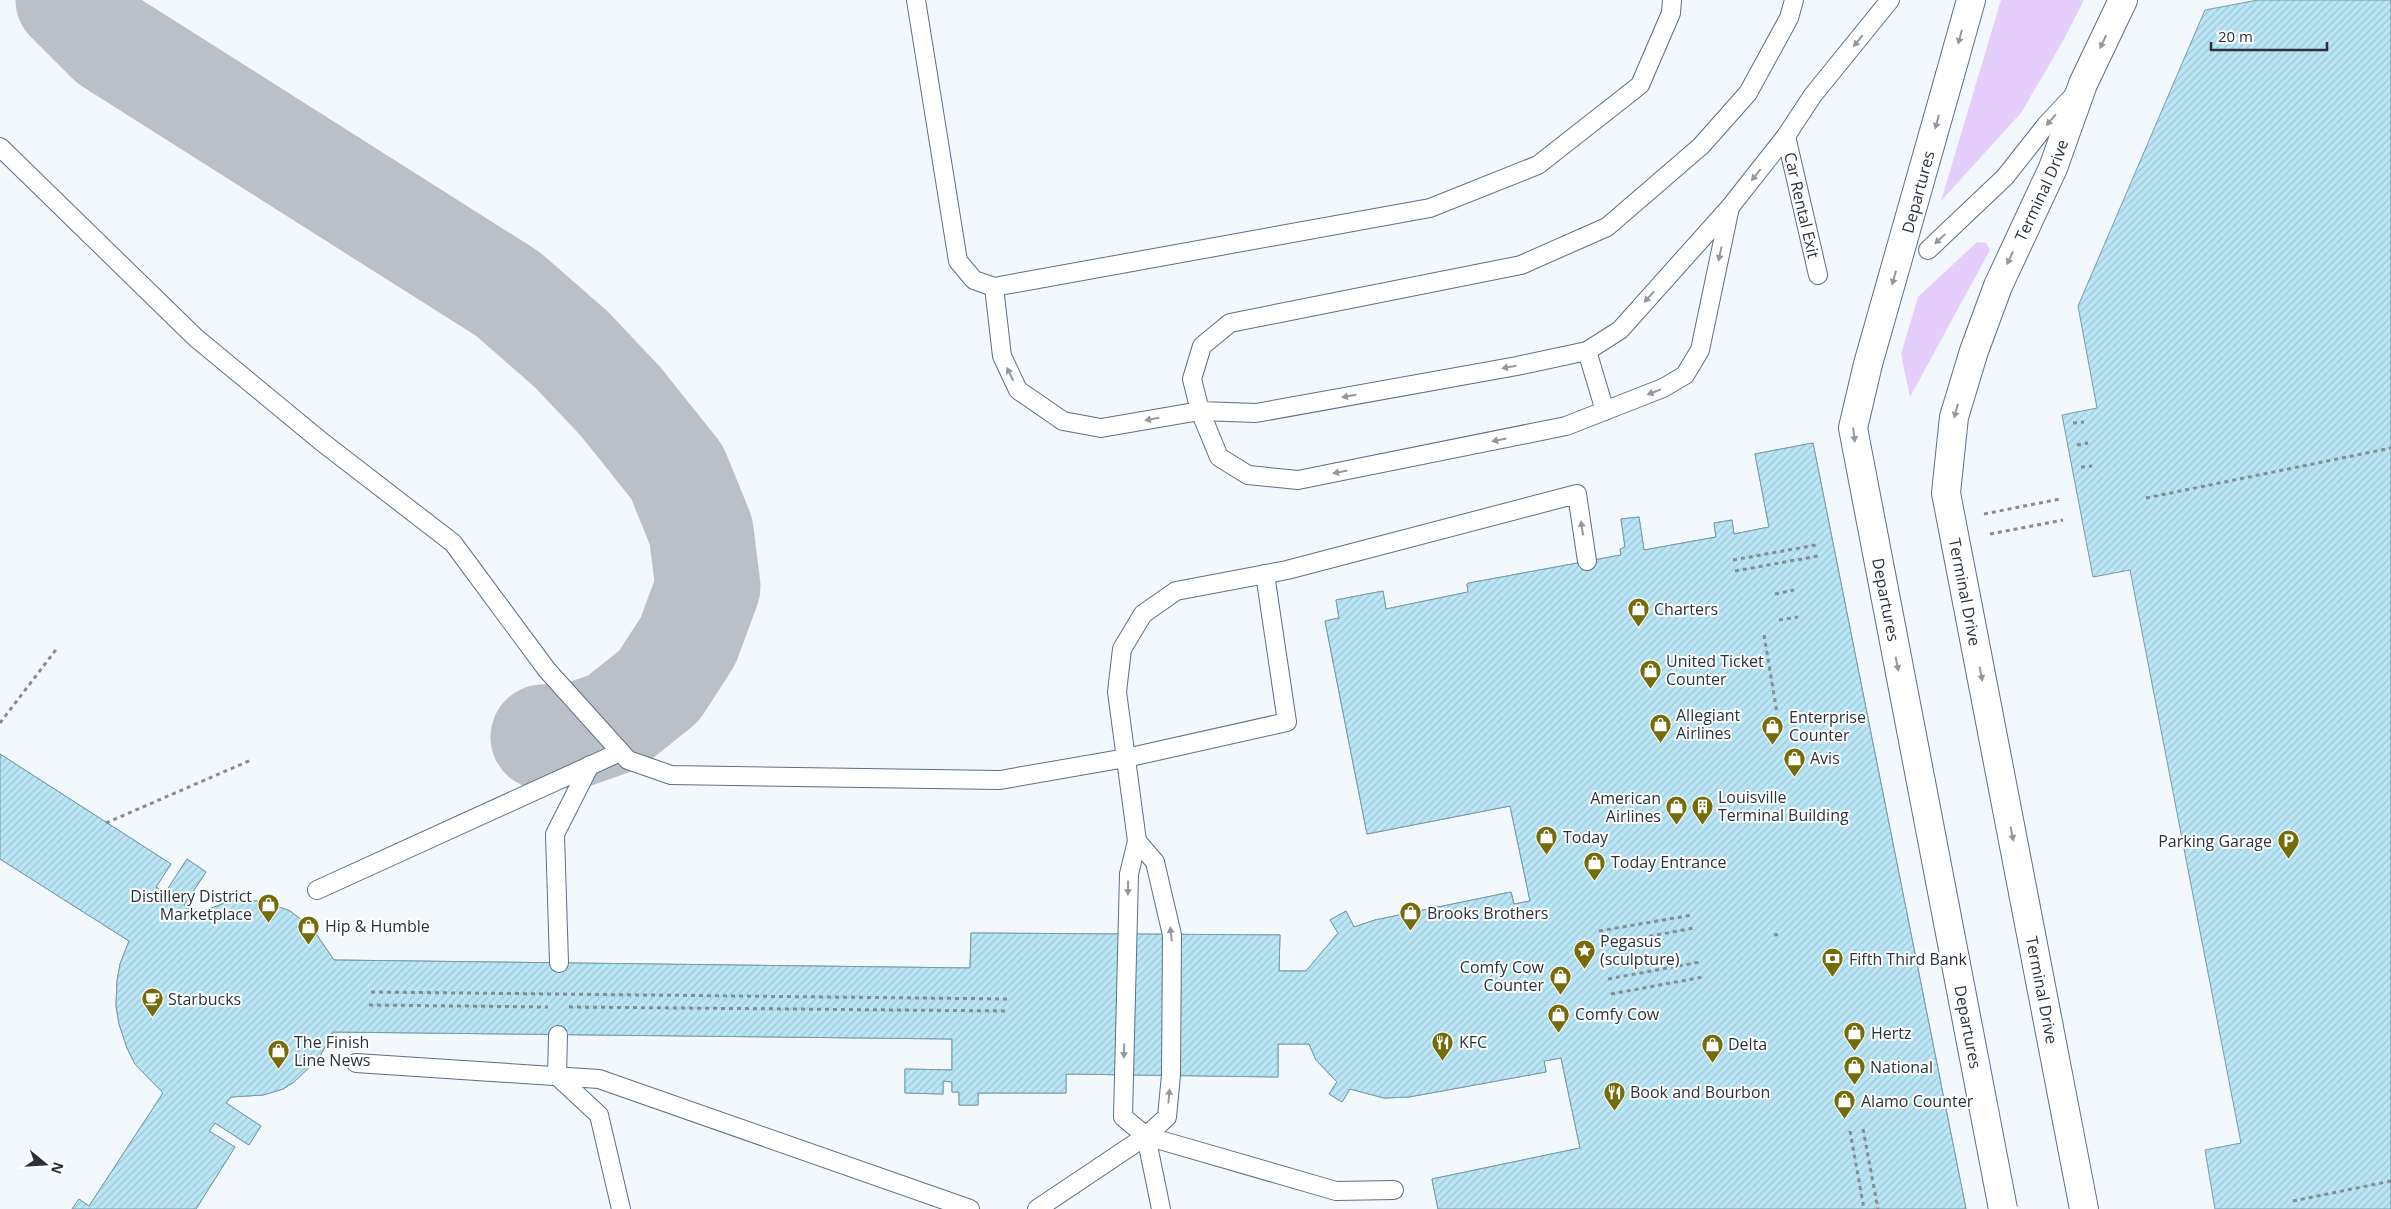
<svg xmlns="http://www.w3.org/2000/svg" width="2391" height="1209" font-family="'Open Sans',sans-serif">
  <defs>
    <pattern id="building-hatch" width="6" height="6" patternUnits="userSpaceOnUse" patternTransform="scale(1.25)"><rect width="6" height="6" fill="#bae6f6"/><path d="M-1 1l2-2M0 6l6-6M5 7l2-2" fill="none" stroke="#a0c6d4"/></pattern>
  </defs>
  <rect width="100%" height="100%" fill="#f3f8fd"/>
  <g fill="#e6cefc">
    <path d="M2001 0H2084L2063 41 2021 113 1941 201Z"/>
    <path d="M1977 242 1986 243 1990 250 1910 397 1901 354 1918 297Z"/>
  </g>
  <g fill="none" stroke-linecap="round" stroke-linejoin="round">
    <path stroke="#bac0c7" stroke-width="105" d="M68 0 110 42 508 294 572 350 621 402 677 472 701 531 708 587 688 641 659 686 614 722 577 735 543 737"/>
  </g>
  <g fill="url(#building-hatch)" stroke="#779ba7" fill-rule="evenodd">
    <path d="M2258 0H2391V1209H2215L2205 1150 2241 1143 2130 570 2093 577 2062 415 2097 408 2078 306 2205 10Z"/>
    <path d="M1813 443 1966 1209H1438L1432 1179 1580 1148 1561 1058 1544 1061 1546 1072 1409 1097 1384 1098 1350 1089 1342 1102 1329 1094 1337 1082 1316 1060 1309 1044H1278V1077L1066 1074V1093H978V1105H959V1092H952V1082L943 1081V1094L905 1093V1069L952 1070V1039L333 1032 319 1058 294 1082 283 1089 263 1095 231 1097 226 1103 261 1126 249 1145 215 1123 209 1131 235 1147 196 1209H72L79 1199 89 1206 163 1093 135 1064 127 1048 119 1024 116 1006 117 981 120 964 129 941 0 859V754L171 864 156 887 165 893 187 859 206 872 184 905 196 914 230 901 251 900 271 904 290 911 312 928 334 960 970 968 971 933 1280 935 1279 971H1306L1338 933 1330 920 1346 911 1354 927 1375 920 1511 892 1514 904 1530 901 1510 806 1367 834 1325 621 1339 618 1336 600 1383 591 1386 609 1468 592 1467 584 1469 583 1621 555 1620 549 1625 547 1621 519 1639 517 1644 550 1716 537 1714 523 1732 520 1734 534 1769 527 1755 454ZM1736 631 1744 670 1725 674 1717 635Z"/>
    <path d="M1813 443 1966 1209H1438L1432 1179 1580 1148 1561 1058 1544 1061 1546 1072 1409 1097 1384 1098 1350 1089 1342 1102 1329 1094 1337 1082 1316 1060 1309 1044H1278V1077L1066 1074V1093H978V1105H959V1092H952V1082L943 1081V1094L905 1093V1069L952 1070V1039L333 1032 319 1058 294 1082 283 1089 263 1095 231 1097 226 1103 261 1126 249 1145 215 1123 209 1131 235 1147 196 1209H72L79 1199 89 1206 163 1093 135 1064 127 1048 119 1024 116 1006 117 981 120 964 129 941 0 859V754L171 864 156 887 165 893 187 859 206 872 184 905 196 914 230 901 251 900 271 904 290 911 312 928 334 960 970 968 971 933 1280 935 1279 971H1306L1338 933 1330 920 1346 911 1354 927 1375 920 1511 892 1514 904 1530 901 1510 806 1367 834 1325 621 1339 618 1336 600 1383 591 1386 609 1468 592 1467 584 1469 583 1621 555 1620 549 1625 547 1621 519 1639 517 1644 550 1716 537 1714 523 1732 520 1734 534 1769 527 1755 454Z"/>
  </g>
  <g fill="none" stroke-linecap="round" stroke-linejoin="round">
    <defs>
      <g id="service">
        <path d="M916 0 958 261 974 280 994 287 1430 208 1538 165 1640 85 1671 13 1672 0"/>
        <path d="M1794 0 1789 18 1748 93 1701 146 1607 227 1521 265 1230 323 1202 346 1192 379 1200 411 1256 413 1517 366 1587 351 1620 330 1730 207 1786 136 1813 95 1890 0"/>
        <path id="s1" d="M1786 136 1818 275"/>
        <path d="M0 147 196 338 322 442 453 543 547 670 628 760 671 775 1000 780 1126 758 1287 722 1265 574"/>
        <path d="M1928 250 2005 177 2046 125 2075 94"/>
        <path d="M994 287 1002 356 1018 390 1063 421 1101 428 1200 411 1219 457 1248 475 1298 480 1566 426 1663 388 1685 375 1700 350 1730 207"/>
        <path d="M1587 351 1605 411"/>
        <path d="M317 890 620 752"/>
        <path d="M559 963 555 834 590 765"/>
        <path d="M558 1035 557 1076 599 1115 621 1209"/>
        <path d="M356 1063 599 1079 970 1209"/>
        <path d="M1146 1136 1161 1209"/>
        <path d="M1394 1190 1336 1191 1146 1136 1123 1117 1129 874 1137 841 1117 692 1122 649 1143 614 1176 591 1287 570 1577 494 1587 561"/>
        <path d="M1037 1209 1146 1136 1167 1117 1171 1075 1172 935 1155 862 1137 841"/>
      </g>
      <g id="secondary">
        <path d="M1950 75 1971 0"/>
        <path id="s2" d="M2084 1209 1946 493 1954 417 1974 351 1998 286 2053 168 2083 84 2123 0"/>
      </g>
    </defs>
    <use href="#service" stroke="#5b7086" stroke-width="20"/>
    <use href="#secondary" stroke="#5b7086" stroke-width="30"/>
    <g stroke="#858c94" stroke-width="3" stroke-dasharray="4 4" stroke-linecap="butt">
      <path d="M2073 423 2084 422"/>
      <path d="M2077 445 2088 443"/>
      <path d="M2081 467 2092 466"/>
      <path d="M2146 498 2391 448"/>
      <path d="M1984 514 2060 499"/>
      <path d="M1990 534 2063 520"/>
      <path d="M1733 560 1816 545"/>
      <path d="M1735 571 1818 556"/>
      <path d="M1775 594 1794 590"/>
      <path d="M1779 620 1798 617"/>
      <path d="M1764 635 1777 713"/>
      <path d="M0 723 58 647"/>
      <path d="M106 823 251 760"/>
      <path d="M1599 931 1692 915"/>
      <path d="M1774 935 1781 934"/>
      <path d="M1602 945 1694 928"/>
      <path d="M1608 979 1700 962"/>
      <path d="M371 992 1010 999"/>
      <path d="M1611 994 1703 977"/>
      <path d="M369 1005 548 1007"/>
      <path d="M569 1007 1009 1011"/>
      <path d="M1863 1129 1878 1209"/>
      <path d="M1850 1131 1864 1209"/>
      <path d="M2293 1201 2391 1181"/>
    </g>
    <use href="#service" stroke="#fff" stroke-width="18"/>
    <use href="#secondary" stroke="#fff" stroke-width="28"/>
    <defs>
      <g id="secondary-bridge">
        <path id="s3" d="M1950 75 1868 364 1853 428 2003 1209"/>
      </g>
    </defs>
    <use href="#secondary-bridge" stroke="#5b7086" stroke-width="30" stroke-linecap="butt"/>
    <use href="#secondary-bridge" stroke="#fff" stroke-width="28"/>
  </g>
  <defs><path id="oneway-solid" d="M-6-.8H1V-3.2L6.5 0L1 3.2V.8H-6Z" transform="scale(1.25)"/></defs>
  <g fill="#94989e">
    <use href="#oneway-solid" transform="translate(1960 37) rotate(105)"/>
    <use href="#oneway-solid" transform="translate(1858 41) rotate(129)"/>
    <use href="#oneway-solid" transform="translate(2103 42) rotate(115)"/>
    <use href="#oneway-solid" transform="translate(2051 120) rotate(131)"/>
    <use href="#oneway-solid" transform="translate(1937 122) rotate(105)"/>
    <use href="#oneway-solid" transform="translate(1756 175) rotate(129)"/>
    <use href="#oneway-solid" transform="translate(1940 239) rotate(137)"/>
    <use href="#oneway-solid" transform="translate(1720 254) rotate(102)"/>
    <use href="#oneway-solid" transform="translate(2010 258) rotate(115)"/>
    <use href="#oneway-solid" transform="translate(1894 278) rotate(105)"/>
    <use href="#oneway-solid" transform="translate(1649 297) rotate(132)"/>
    <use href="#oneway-solid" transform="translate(1509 367) rotate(170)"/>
    <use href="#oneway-solid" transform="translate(1010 374) rotate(-116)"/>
    <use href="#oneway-solid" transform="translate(1654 392) rotate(159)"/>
    <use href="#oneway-solid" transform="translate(1349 396) rotate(170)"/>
    <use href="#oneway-solid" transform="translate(1956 411) rotate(105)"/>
    <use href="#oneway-solid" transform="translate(1152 419) rotate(170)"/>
    <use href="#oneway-solid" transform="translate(1854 435) rotate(82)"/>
    <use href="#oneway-solid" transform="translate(1499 440) rotate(169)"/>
    <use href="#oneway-solid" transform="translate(1340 472) rotate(169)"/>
    <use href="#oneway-solid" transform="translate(1582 528) rotate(-98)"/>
    <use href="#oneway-solid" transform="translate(1897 664) rotate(79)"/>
    <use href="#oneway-solid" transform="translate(1981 674) rotate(79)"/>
    <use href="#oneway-solid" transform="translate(2012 834) rotate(79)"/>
    <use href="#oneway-solid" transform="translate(1128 888) rotate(91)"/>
    <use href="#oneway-solid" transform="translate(1171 934) rotate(-97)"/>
    <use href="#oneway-solid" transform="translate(1124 1051) rotate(92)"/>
    <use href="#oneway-solid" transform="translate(1169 1096) rotate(-85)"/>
  </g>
  <defs>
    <symbol id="shop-pin" viewBox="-11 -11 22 30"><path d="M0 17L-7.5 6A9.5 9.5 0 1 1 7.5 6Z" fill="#736c08" stroke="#fff"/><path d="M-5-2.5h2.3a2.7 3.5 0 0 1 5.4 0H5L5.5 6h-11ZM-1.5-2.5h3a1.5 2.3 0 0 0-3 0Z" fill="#fff"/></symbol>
    <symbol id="building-pin" viewBox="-11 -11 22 30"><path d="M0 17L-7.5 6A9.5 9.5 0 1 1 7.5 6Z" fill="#736c08" stroke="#fff"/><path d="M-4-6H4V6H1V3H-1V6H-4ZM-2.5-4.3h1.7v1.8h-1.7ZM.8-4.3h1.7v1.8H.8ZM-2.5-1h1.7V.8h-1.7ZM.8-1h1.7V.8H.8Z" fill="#fff"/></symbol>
    <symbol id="parking-pin" viewBox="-11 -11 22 30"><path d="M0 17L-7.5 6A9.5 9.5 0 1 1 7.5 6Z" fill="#736c08" stroke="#fff"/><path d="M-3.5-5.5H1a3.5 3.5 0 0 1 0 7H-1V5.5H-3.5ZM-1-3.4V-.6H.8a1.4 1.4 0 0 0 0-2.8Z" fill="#fff"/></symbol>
    <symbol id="sight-pin" viewBox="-11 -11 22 30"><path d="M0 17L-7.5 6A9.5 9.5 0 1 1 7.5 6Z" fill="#736c08" stroke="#fff"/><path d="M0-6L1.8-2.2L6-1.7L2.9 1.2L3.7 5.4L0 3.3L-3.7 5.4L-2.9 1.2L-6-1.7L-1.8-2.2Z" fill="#fff"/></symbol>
    <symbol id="bank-pin" viewBox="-11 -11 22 30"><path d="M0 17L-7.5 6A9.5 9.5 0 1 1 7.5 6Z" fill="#736c08" stroke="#fff"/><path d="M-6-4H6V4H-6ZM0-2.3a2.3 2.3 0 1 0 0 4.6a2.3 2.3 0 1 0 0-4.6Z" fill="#fff"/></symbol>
    <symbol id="cafe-pin" viewBox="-11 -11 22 30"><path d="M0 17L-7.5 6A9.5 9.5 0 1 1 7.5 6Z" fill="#736c08" stroke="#fff"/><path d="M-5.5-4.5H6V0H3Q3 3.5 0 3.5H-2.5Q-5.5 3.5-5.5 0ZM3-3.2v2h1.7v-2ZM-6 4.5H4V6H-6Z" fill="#fff"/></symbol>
    <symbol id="restaurant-pin" viewBox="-11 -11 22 30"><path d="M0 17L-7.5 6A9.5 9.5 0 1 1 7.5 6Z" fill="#736c08" stroke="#fff"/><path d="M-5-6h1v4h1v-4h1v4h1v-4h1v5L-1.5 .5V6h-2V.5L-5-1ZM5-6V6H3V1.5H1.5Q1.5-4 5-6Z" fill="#fff"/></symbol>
  </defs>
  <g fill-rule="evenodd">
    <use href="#shop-pin" x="1626" y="596" width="25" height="34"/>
    <use href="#shop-pin" x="1638" y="658" width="25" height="34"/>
    <use href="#shop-pin" x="1648" y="712" width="25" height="34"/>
    <use href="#shop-pin" x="1760" y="714" width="25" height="34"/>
    <use href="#shop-pin" x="1782" y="746" width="25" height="34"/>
    <use href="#building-pin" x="1690" y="794" width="25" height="34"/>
    <use href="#shop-pin" x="1664" y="794" width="25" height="34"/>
    <use href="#shop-pin" x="1534" y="824" width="25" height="34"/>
    <use href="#parking-pin" x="2276" y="828" width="25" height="34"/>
    <use href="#shop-pin" x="1582" y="850" width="25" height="34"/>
    <use href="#shop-pin" x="256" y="892" width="25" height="34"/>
    <use href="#shop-pin" x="1398" y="900" width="25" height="34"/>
    <use href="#shop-pin" x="296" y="914" width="25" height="34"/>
    <use href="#sight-pin" x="1572" y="938" width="25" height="34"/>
    <use href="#bank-pin" x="1820" y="946" width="25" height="34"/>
    <use href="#shop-pin" x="1548" y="964" width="25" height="34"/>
    <use href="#cafe-pin" x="140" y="986" width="25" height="34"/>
    <use href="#shop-pin" x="1546" y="1002" width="25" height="34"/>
    <use href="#shop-pin" x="1842" y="1020" width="25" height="34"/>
    <use href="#restaurant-pin" x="1430" y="1030" width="25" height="34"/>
    <use href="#shop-pin" x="1700" y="1032" width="25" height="34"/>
    <use href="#shop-pin" x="266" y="1038" width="25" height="34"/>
    <use href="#shop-pin" x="1842" y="1054" width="25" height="34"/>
    <use href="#restaurant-pin" x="1602" y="1080" width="25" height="34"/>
    <use href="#shop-pin" x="1832" y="1088" width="25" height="34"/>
  </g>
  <g text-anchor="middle" stroke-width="4" stroke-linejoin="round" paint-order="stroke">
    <g font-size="16" fill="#29323c" stroke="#fff">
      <text dy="6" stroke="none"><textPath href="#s2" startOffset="1049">Terminal Drive</textPath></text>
      <text transform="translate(1918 192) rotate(-75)" y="6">Departures</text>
      <text dy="6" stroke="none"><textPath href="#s1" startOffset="71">Car Rental Exit</textPath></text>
      <text transform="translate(1965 592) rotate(79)" y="6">Terminal Drive</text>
      <text dy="6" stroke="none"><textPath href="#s3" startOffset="541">Departures</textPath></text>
      <text transform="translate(2042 990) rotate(79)" y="6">Terminal Drive</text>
      <text dy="6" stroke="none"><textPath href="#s3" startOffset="976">Departures</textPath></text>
    </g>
    <g font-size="16" fill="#29323c" stroke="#fff" text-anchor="start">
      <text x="1654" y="615">Charters</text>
      <text x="1666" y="667">United Ticket<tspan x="1666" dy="18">Counter</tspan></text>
      <text x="1676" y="721">Allegiant<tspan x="1676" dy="18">Airlines</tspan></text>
      <text x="1789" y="723">Enterprise<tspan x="1789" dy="18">Counter</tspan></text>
      <text x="1810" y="764">Avis</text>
      <text x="1718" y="803">Louisville<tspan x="1718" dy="18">Terminal Building</tspan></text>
      <text x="1661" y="804" text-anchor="end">American<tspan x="1661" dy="18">Airlines</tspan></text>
      <text x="1563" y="843">Today</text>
      <text x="2272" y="847" text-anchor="end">Parking Garage</text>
      <text x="1611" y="868">Today Entrance</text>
      <text x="252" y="902" text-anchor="end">Distillery District<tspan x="252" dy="18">Marketplace</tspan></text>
      <text x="1427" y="919">Brooks Brothers</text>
      <text x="325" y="932">Hip &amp; Humble</text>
      <text x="1600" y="947">Pegasus<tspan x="1600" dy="18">(sculpture)</tspan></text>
      <text x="1849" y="965">Fifth Third Bank</text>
      <text x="1544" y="973" text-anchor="end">Comfy Cow<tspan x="1544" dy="18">Counter</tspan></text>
      <text x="168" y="1005">Starbucks</text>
      <text x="1575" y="1020">Comfy Cow</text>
      <text x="1871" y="1039">Hertz</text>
      <text x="294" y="1048">The Finish<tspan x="294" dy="18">Line News</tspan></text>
      <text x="1459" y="1048">KFC</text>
      <text x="1728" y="1050">Delta</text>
      <text x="1870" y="1073">National</text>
      <text x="1630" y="1098">Book and Bourbon</text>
      <text x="1861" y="1107">Alamo Counter</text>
    </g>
  </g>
  <g transform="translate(45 1164) rotate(108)" stroke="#ffffff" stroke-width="4" paint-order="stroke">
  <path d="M0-4L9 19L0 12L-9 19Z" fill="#29323c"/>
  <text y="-8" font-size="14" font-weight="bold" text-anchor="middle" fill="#29323c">N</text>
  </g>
  <path d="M2211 42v8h116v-8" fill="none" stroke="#29323c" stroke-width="2.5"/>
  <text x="2218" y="42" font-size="15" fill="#29323c" stroke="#ffffff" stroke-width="4" paint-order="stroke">20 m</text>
</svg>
